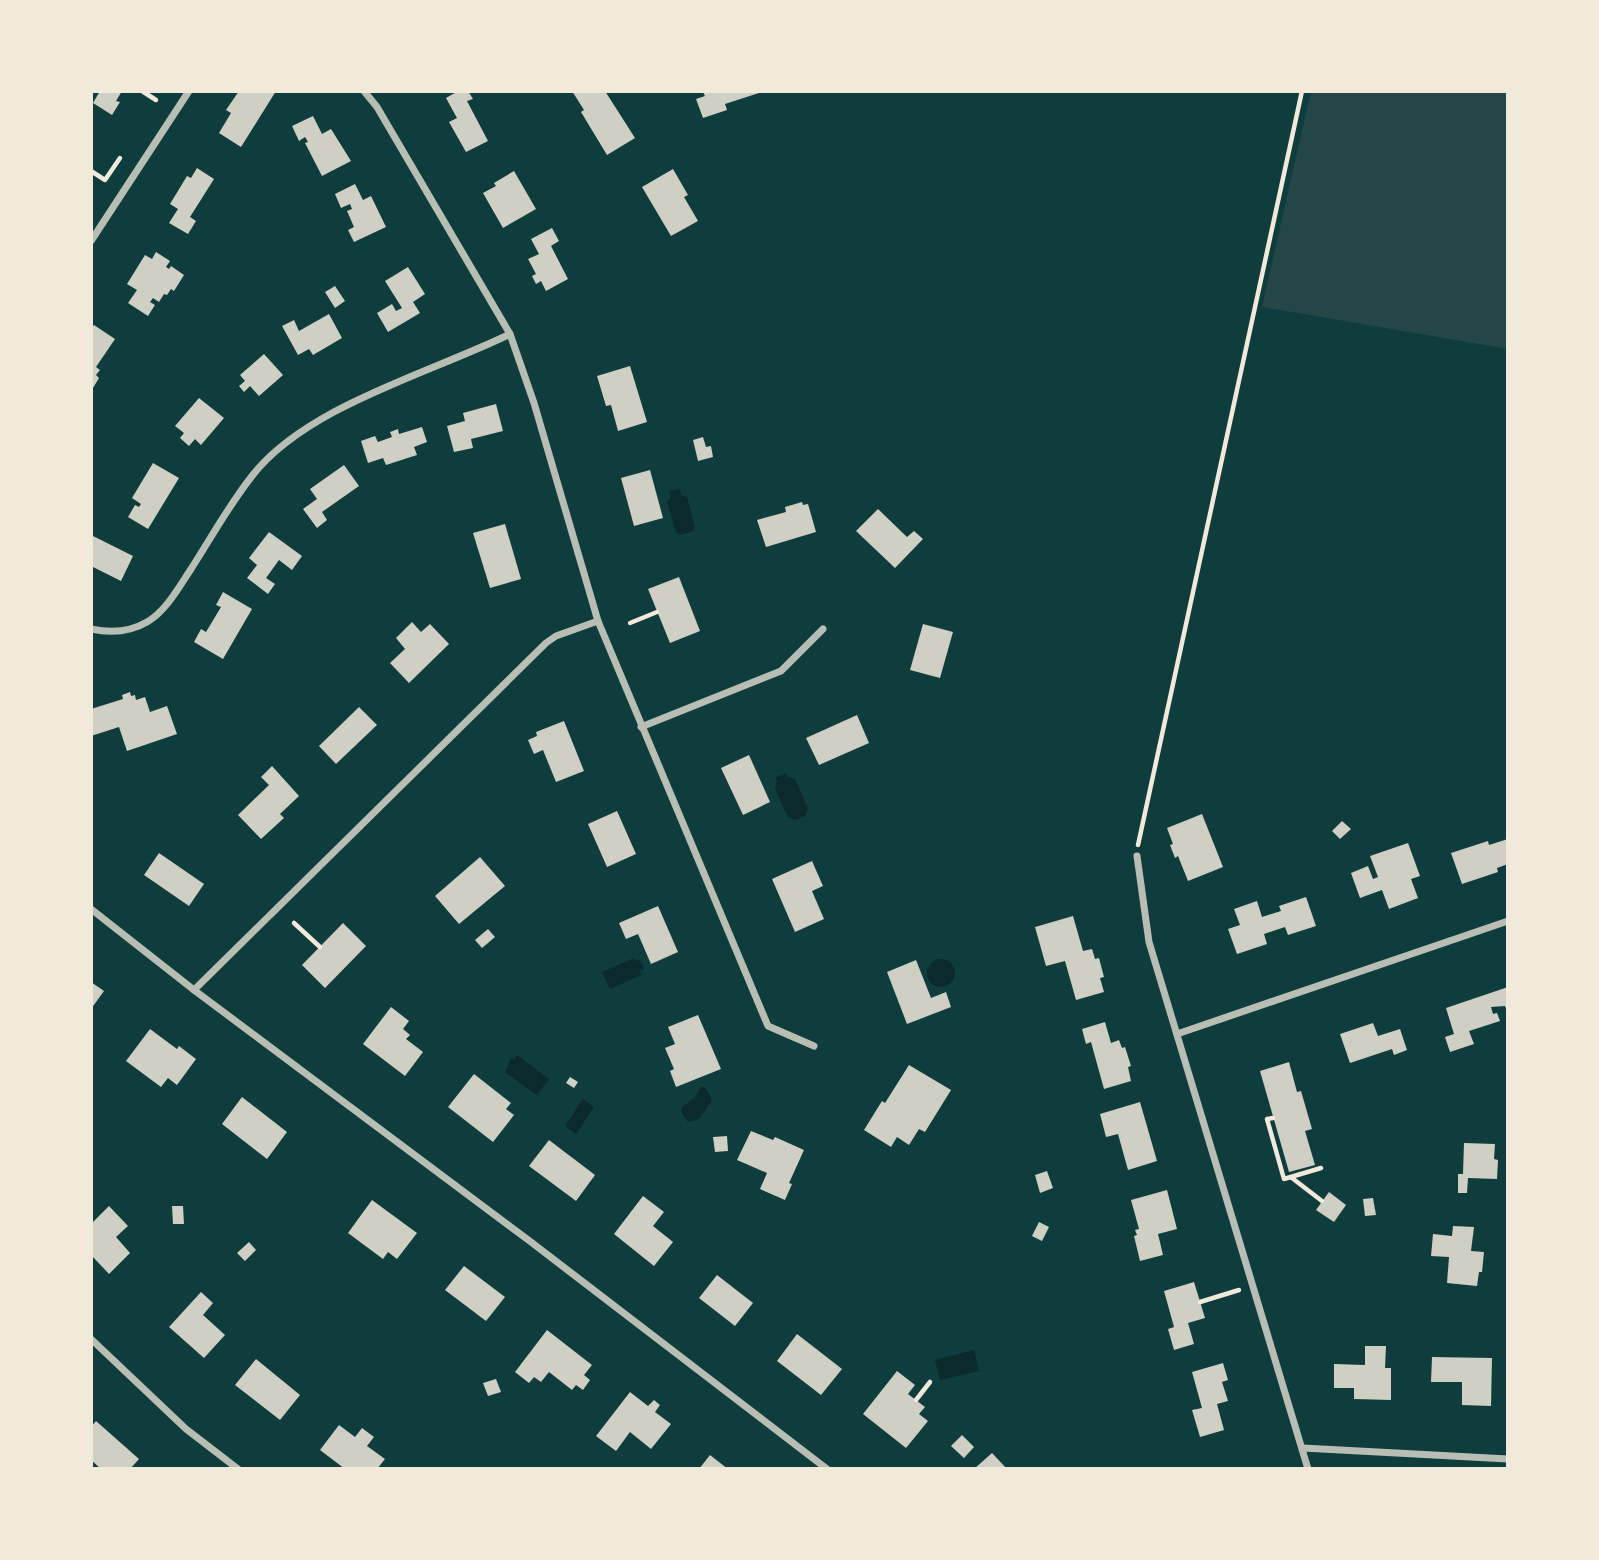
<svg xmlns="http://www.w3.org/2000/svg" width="1599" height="1560" font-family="Signika,sans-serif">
  <rect width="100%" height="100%" fill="#0f3d3e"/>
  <path fill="#244646" d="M1311 91H1508V349L1262 307Z"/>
  <g fill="#0a2a2b">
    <path d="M680 489 681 495 687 497 695 527 692 532 680 535 676 532 667 502 671 497 669 491Z"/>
    <path d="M786 773 788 777 795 779 808 808 805 816 795 820 788 817 775 789 777 781 775 778Z"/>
    <path d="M634 958 636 961 640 960 644 969 640 971 641 975 610 989 602 972Z"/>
    <circle cx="941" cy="973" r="14"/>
    <path d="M517 1055 549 1079 537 1095 505 1072 511 1058 514 1060Z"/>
    <path d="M701 1087H705L711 1098V1102L699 1119 688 1122 682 1114 681 1108 694 1098Z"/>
    <path d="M583 1099 594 1107 576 1134 565 1126Z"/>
    <path d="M974 1350 979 1371 940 1380 935 1360Z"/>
  </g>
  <g fill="#cfcfc3">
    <path d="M100 91H122L116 101 120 102 112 115 93 103Z"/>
    <path d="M239 91H276L241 147 219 133 231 113 226 110Z"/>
    <path d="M458 91H468L473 99 467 101 488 141 466 152 449 122 457 118 446 98Z"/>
    <path d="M572 91H605L635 138 607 155 581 112 584 110Z"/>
    <path d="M705 91H762V92L725 104 727 110 703 118 696 99 705 96 703 92Z"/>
    <path d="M313 116 322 134 331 129 351 161 322 176 305 143 308 142 305 137 299 141 292 126Z"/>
    <path d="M197 168 214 179 190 217 196 221 188 234 169 223 178 209 170 204 187 176 191 178Z"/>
    <path d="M673 169 688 195 684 197 698 221 671 236 642 187Z"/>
    <path d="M514 171 536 209 503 228 483 193 496 186 494 183Z"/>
    <path d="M355 184 363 200 371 196 386 227 354 242 348 230 354 227 347 211 352 209 350 204 341 208 335 194Z"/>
    <path d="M552 228 559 241 551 246 568 279 546 291 541 281 536 284 532 276 536 274 528 259 539 254 531 239Z"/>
    <path d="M156 252 170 261 166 267 169 269 171 266 184 275 174 291 171 289 167 295 164 294 159 302 153 298 150 302 155 305 148 316 128 303 137 290 127 284 145 255 152 259Z"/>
    <path d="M408 267 425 294 413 302 420 313 388 332 377 313 392 304 396 311 402 308 385 281Z"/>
    <path d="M335 286 345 301 335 308 325 292Z"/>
    <path d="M329 314 342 338 313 355 309 349 298 355 282 326 294 320 299 331Z"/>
    <path d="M94 325 115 339 96 367 100 370 96 375 99 378 93 388 91 329Z"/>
    <path d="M264 354 283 375 259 396 250 386 244 392 239 386 245 381 240 375Z"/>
    <path d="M630 366 647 422 618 431 611 405 606 406 597 376Z"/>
    <path d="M199 398 224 418 201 445 195 439 189 446 180 438 184 433 175 426Z"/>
    <path d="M496 404 503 431 471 439 473 448 454 452 447 426 465 421 463 413Z"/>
    <path d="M422 427 427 442 414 447 417 455 386 465 383 458 368 463 361 441 375 436 378 442 392 437 390 432 398 429 399 434Z"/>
    <path d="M703 437 706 447 711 446 713 457 698 461 693 440Z"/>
    <path d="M153 463 179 478 148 529 128 517 135 505 139 507 141 504 132 498Z"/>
    <path d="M344 465 359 486 322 512 327 520 317 528 303 509 317 499 310 489Z"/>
    <path d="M650 470 663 518 634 526 621 478Z"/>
    <path d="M802 502 803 505 808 504 816 532 766 547 757 520 786 512 785 507Z"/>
    <path d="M878 509 907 537 914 531 923 539 895 568 856 531Z"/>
    <path d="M505 524 521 579 490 588 473 533Z"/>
    <path d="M269 532 302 556 292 570 279 560 266 578 275 584 268 594 247 578 257 565 249 558Z"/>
    <path d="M91 535 133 556 121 581 91 566Z"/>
    <path d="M679 577 700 631 670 643 648 589Z"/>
    <path d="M223 592 252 609 223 659 194 642 201 629 206 632 221 607 216 605Z"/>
    <path d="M412 622 421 632 430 624 449 644 409 683 390 663 405 649 396 638Z"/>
    <path d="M923 624 953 632 940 678 910 670Z"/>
    <path d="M130 692 131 696 135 695 136 700 145 697 150 712 167 706 177 734 127 751 119 727 91 736V709L123 699 122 695Z"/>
    <path d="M359 707 377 725 336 764 319 746Z"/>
    <path d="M857 715 869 743 819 765 806 738Z"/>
    <path d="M564 721 584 771 556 782 543 750 534 754 528 740 537 736 536 732Z"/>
    <path d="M749 755 770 802 743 815 721 768Z"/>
    <path d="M272 766 299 796 280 814 284 818 261 839 238 815 269 785 261 777Z"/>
    <path d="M617 811 636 854 607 867 588 824Z"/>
    <path d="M1202 814 1223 867 1188 881 1178 856 1175 858 1170 845 1173 844 1167 828Z"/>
    <path d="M1342 821 1351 829 1340 839 1332 831Z"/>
    <path d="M1508 839V864L1497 868 1498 872 1462 884 1451 853 1488 841 1489 845Z"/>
    <path d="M1408 843 1420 876 1411 879 1418 898 1389 909 1382 890 1360 898 1351 873 1368 866 1373 879 1378 877 1370 856Z"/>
    <path d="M159 853 204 884 189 906 144 875Z"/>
    <path d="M480 857 505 886 459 924 435 896Z"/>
    <path d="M812 861 823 886 812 891 824 919 795 932 772 879Z"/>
    <path d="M1306 897 1316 926 1288 935 1285 927 1264 934 1267 944 1237 954 1228 929 1240 925 1234 909 1257 901 1262 917 1281 911 1279 906Z"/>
    <path d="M658 906 678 952 651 964 638 934 626 939 619 923Z"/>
    <path d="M1073 916 1083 951 1092 949 1095 959 1099 958 1104 977 1100 978 1104 992 1076 1000 1065 961 1046 966 1035 927Z"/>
    <path d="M343 923 366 946 325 988 302 965Z"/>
    <path d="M488 929 495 937 482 948 475 940Z"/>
    <path d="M916 960 931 998 946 992 951 1007 907 1024 887 972Z"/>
    <path d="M91 982 104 991 91 1009Z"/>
    <path d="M1508 987V1014L1505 1006 1491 1007 1493 1014 1497 1013 1500 1021 1469 1031 1474 1044 1450 1052 1445 1037 1454 1034 1446 1008Z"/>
    <path d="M391 1007 409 1021 403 1029 410 1035 406 1039 423 1052 405 1076 363 1044Z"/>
    <path d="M698 1015 721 1069 676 1087 670 1071 674 1069 665 1048 675 1044 668 1027Z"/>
    <path d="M1105 1022 1111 1043 1119 1040 1122 1048 1125 1047 1131 1066 1128 1067 1131 1081 1104 1089 1091 1042 1086 1044 1082 1029Z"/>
    <path d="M1373 1023 1378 1036 1400 1029 1407 1050 1394 1055 1392 1049 1350 1063 1340 1034Z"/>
    <path d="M150 1029 177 1049 179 1046 196 1059 177 1085 168 1078 161 1087 126 1061Z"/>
    <path d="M1289 1062 1297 1092 1301 1091 1312 1129 1305 1131 1315 1165 1289 1172 1260 1071Z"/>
    <path d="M909 1065 951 1090 925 1132 919 1129 909 1145 897 1137 891 1147 864 1130 882 1101 885 1103Z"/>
    <path d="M474 1074 511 1103 506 1109 514 1115 493 1142 448 1107Z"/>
    <path d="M570 1077 578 1082 574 1088 566 1083Z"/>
    <path d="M242 1097 287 1132 267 1159 222 1124Z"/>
    <path d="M1140 1102 1157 1161 1128 1170 1118 1134 1106 1137 1100 1114Z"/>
    <path d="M751 1131 773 1140 775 1137 804 1150 789 1183 792 1184 785 1200 760 1189 767 1173 737 1160Z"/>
    <path d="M727 1136 728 1151 715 1152 713 1137Z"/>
    <path d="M549 1140 595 1175 576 1201 529 1166Z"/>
    <path d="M1464 1143 1495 1144 1494 1159 1498 1160 1497 1179 1468 1178 1467 1193H1458V1174H1463Z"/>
    <path d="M1047 1171 1053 1188 1040 1193 1035 1175Z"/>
    <path d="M1167 1190 1177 1229 1158 1234 1163 1255 1140 1261 1134 1236 1137 1235 1135 1230 1139 1229 1131 1200Z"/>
    <path d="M1329 1192 1346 1205 1334 1222 1316 1210Z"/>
    <path d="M643 1196 664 1212 653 1226 673 1242 654 1266 614 1234Z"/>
    <path d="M1373 1198 1376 1215 1365 1216 1363 1199Z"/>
    <path d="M372 1200 417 1233 397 1259 388 1252 383 1259 348 1233Z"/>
    <path d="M109 1206 128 1226 116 1237 130 1253 109 1274 91 1255V1224Z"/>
    <path d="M172 1206H183L184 1224H173Z"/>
    <path d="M1039 1222 1049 1227 1042 1241 1032 1236Z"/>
    <path d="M1453 1226 1474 1227 1471 1251 1484 1252 1482 1272H1479L1477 1286 1447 1283 1449 1257 1431 1256 1433 1234 1452 1236Z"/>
    <path d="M249 1242 256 1250 245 1261 237 1253Z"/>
    <path d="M464 1266 505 1297 486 1321 445 1290Z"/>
    <path d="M717 1275 753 1303 735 1326 699 1298Z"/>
    <path d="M1194 1282 1205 1318 1188 1323 1194 1344 1174 1350 1168 1329 1174 1327 1164 1291Z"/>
    <path d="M201 1292 213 1303 203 1315 225 1335 204 1358 169 1327Z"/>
    <path d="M547 1330 592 1365 584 1375 590 1380 583 1390 576 1385 572 1390 549 1372 541 1382 534 1377 529 1383 515 1372Z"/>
    <path d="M797 1334 842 1369 821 1395 777 1361Z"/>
    <path d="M1365 1346H1386L1385 1368H1391V1400L1354 1399V1388H1334V1364L1365 1365Z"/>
    <path d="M1432 1357 1492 1358 1491 1406 1462 1405V1382H1431Z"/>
    <path d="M256 1359 300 1395 280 1420 235 1385Z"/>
    <path d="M1223 1363 1228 1380 1222 1382 1228 1401 1217 1404 1224 1430 1200 1437 1192 1410 1202 1408 1192 1372Z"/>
    <path d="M897 1371 915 1385 908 1394 925 1407 919 1414 928 1421 906 1448 863 1414Z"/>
    <path d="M496 1379 501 1392 488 1396 483 1383Z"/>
    <path d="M630 1392 648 1406 654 1400 660 1405 655 1412 671 1424 651 1449 630 1432 616 1451 596 1436Z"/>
    <path d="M96 1421 139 1459 130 1469H101L91 1460V1427Z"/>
    <path d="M339 1425 355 1437 362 1428 374 1437 367 1446 385 1459 377 1469H345L320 1450Z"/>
    <path d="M962 1435 974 1447 964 1458 951 1446Z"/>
    <path d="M992 1453 1007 1469H974Z"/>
    <path d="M710 1455 728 1469H699Z"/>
  </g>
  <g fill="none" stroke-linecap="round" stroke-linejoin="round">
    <g stroke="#f1e9da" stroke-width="4.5">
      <path d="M142 91 156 100"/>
      <path d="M91 171 105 180 120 158"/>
      <path d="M630 623 657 612"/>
      <path d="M1138 845 1302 91"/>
      <path d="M294 923 320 947"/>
      <path d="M1273 1118 1267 1119 1284 1179 1321 1168"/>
      <path d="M1292 1178 1322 1201"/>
      <path d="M1200 1302 1239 1290"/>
      <path d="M916 1400 930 1382"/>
    </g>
    <g stroke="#b8beb3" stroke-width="7">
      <path d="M364 91 377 107 510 334 534 403 598 621 768 1026 814 1046"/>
      <path d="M91 241 189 91"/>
      <path d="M91 629C110 633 130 632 147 622 166 611 179 587 191 569 211 538 229 505 252 476 306 406 431 373 510 334"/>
      <path d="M641 727 781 671 823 629"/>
      <path d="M1137 856 1149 942 1308 1469"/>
      <path d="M91 909 194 990 531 1242 827 1469"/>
      <path d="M194 990 546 643 556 636 598 621"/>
      <path d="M1177 1034 1508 921"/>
      <path d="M91 1339 186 1429 238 1469"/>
      <path d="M1303 1448 1508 1459"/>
    </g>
  </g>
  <rect width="1599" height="1560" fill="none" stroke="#f1e9da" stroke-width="186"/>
</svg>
